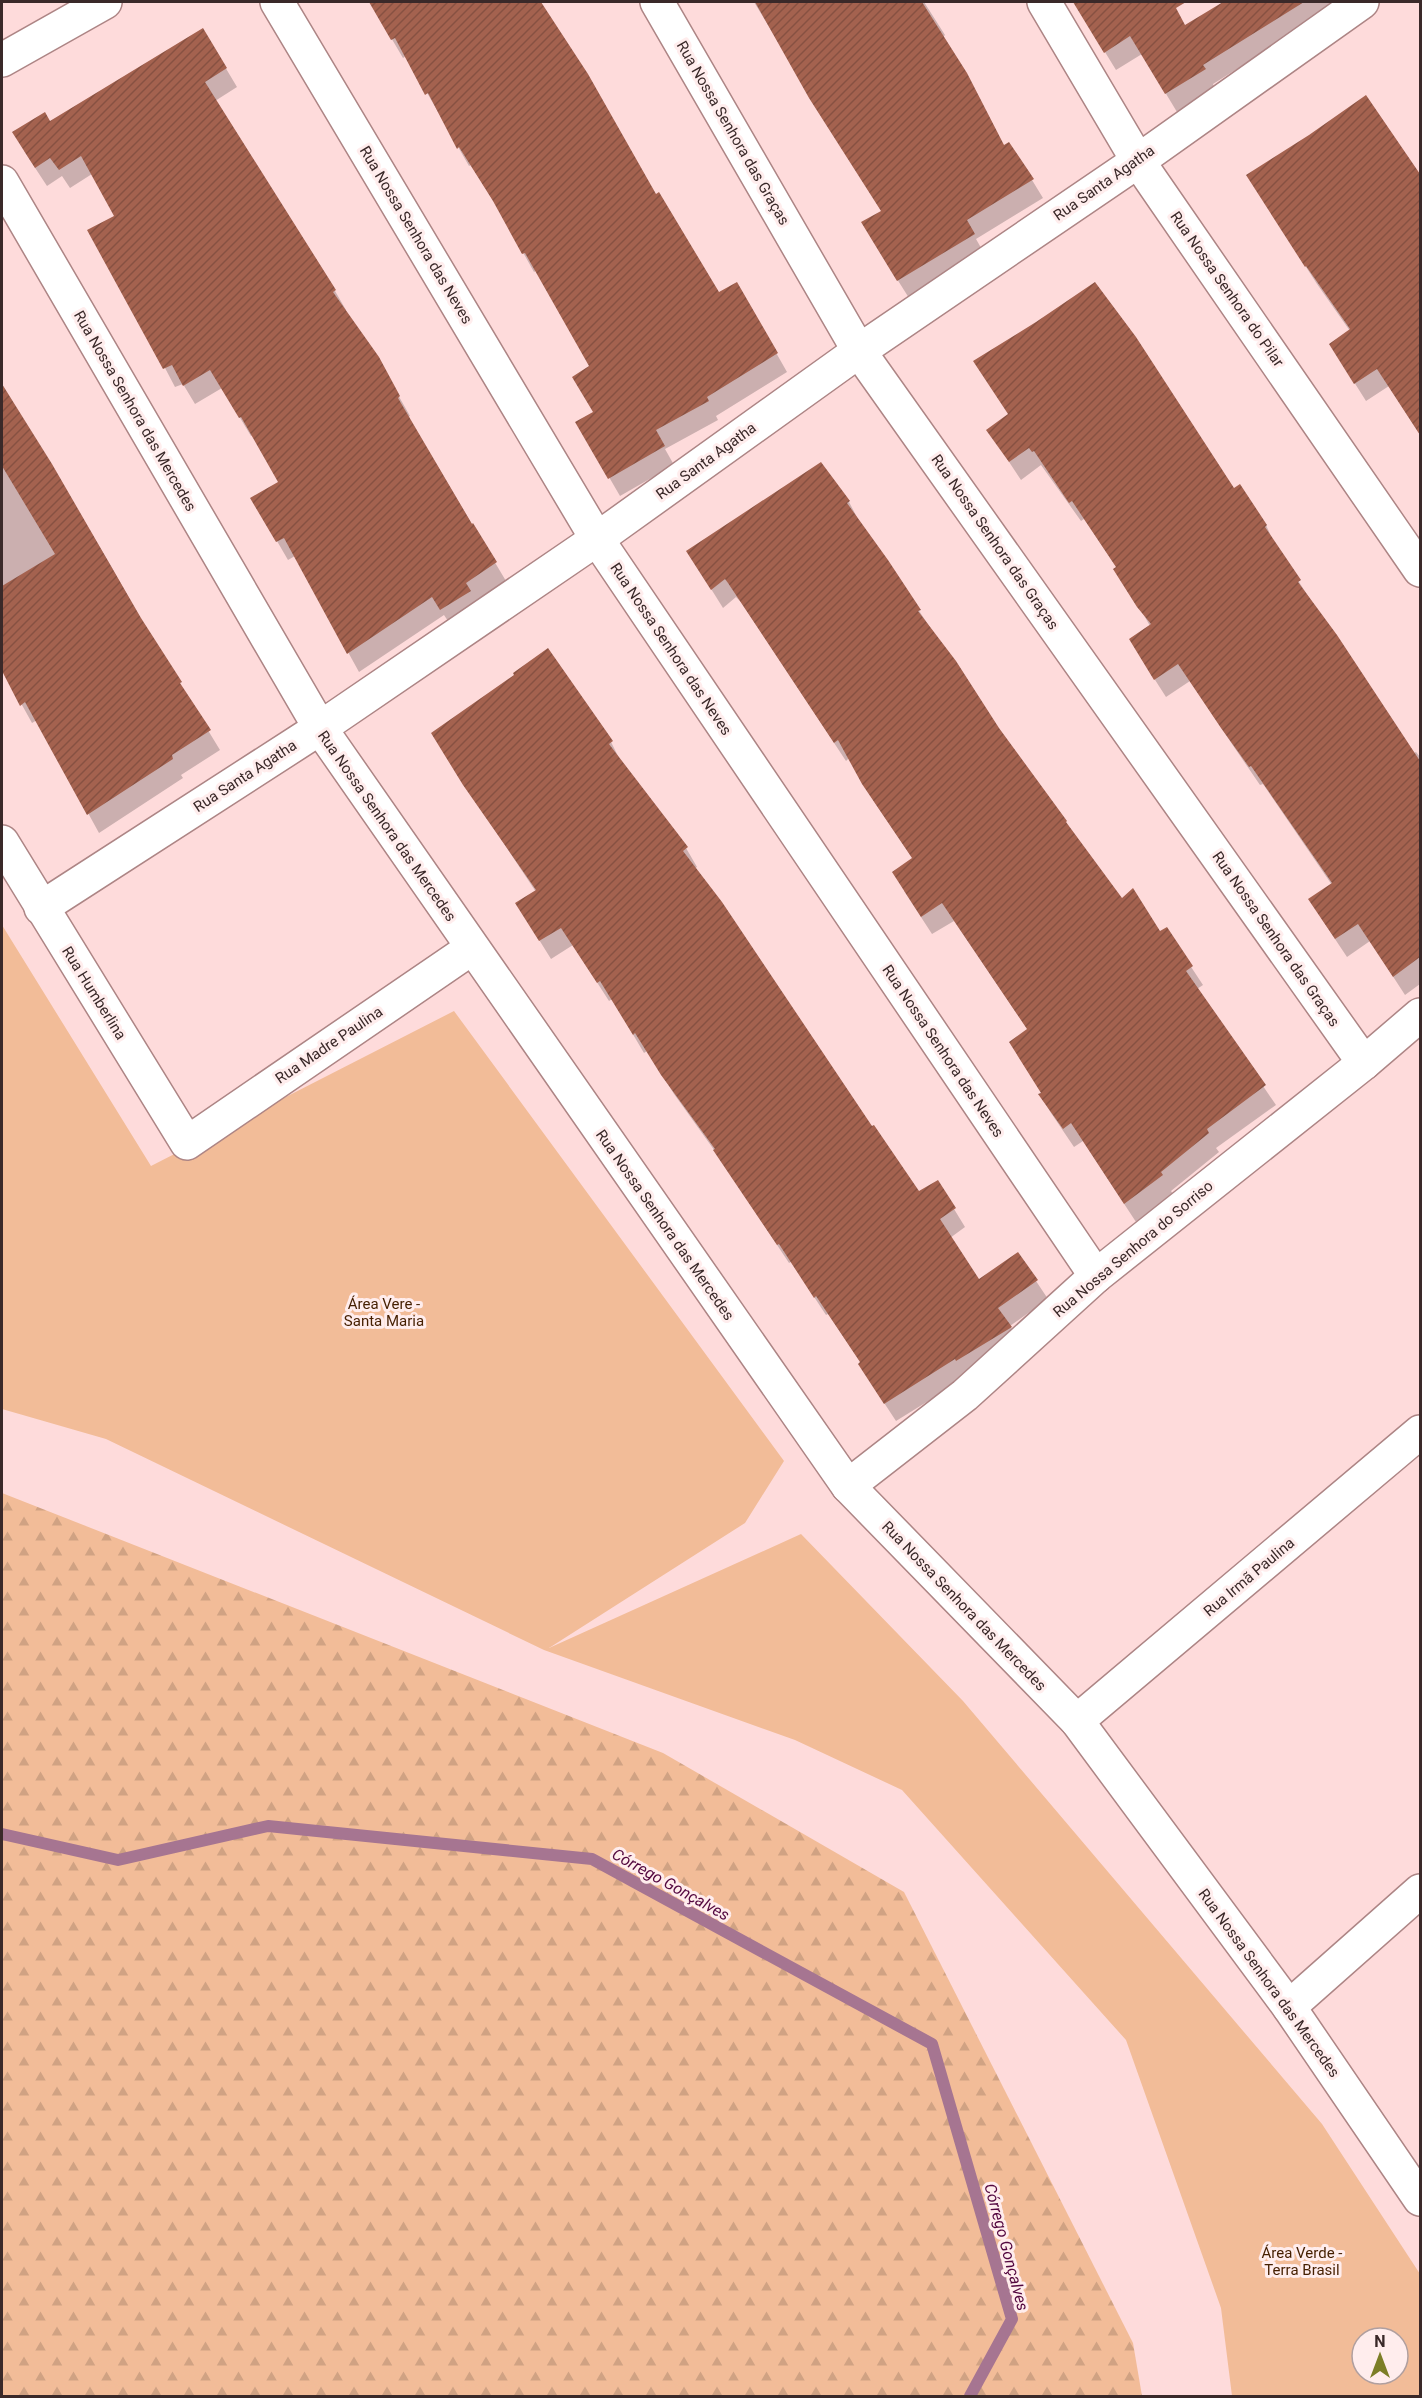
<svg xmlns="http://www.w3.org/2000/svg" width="1422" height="2398" font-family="Roboto,sans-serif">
  <defs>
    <pattern id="forest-firs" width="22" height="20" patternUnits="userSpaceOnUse" patternTransform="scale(1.5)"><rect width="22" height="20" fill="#f2bc98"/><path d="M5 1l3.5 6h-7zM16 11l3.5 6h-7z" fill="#d0a283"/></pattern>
    <pattern id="building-hatch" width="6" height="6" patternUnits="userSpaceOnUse" patternTransform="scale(1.5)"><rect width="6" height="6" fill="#a4624f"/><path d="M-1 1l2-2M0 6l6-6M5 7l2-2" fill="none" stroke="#875142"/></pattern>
  </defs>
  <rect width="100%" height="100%" fill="#fedbdb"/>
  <path fill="url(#forest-firs)" d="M2 1493 663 1753 904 1892 1133 2343 1142 2396H2Z"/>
  <path fill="#f2bc98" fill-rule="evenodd" d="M2 925 151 1166 454 1011 784 1461 745 1523 549 1648 801 1534 963 1701 1322 2124 1420 2274V2396H1232L1221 2308 1126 2040 902 1790 795 1740 544 1650 106 1439 2 1409ZM1362 2338H1398V2374H1362Z"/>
  <g fill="#0003">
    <path d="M370 2H539L656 196 718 294 737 284 787 372 716 416 718 420 665 449 674 465 620 496 577 422 595 412 591 367 537 270 534 272 502 215 471 165 469 166 406 56 403 58Z"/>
    <path d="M754 2H924L945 35 943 37 1004 146 1032 180 1043 198 976 239 984 253 909 298 873 241 882 212Z"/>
    <path d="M1089 2H1171L1185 26 1226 2H1332L1342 19 1296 32 1213 84 1215 89 1177 112 1142 54 1116 70 1078 8Z"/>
    <path d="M203 30 237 87 215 101 335 291 346 310 344 311 377 358 410 416 408 417 506 581 452 627 444 615 359 672 295 556 288 560 252 498 280 483 253 435 251 436 222 388 195 404 183 384 175 387 165 368 116 217 92 174 70 188 62 176 47 186 24 151 50 123Z"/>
    <path d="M1366 97 1420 175V435L1389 386 1366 401 1342 363 1350 331 1317 284 1259 194Z"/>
    <path d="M2 384 111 566 145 627 220 750 181 775 183 778 99 833 37 720 32 723 2 669Z"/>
    <path d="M988 430 1234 490 1266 525 1275 545 1310 599 1414 753 1416 752 1420 757V984L1405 995 1370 941 1347 957 1321 918 1332 885 1263 784 1260 785 1234 747 1190 681 1166 697 1141 658 1150 626 1117 568 1084 519 1081 521 1041 465 1021 480Z"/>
    <path d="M820 464 849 502 859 521 998 729 1122 900 1160 933 1166 929 1203 985 1197 989 1276 1105 1216 1148 1219 1152 1171 1191 1173 1194 1136 1222 1083 1141 1074 1147 1051 1113 1040 1095 1042 1093 1028 1030 954 921 932 934 904 891 913 859 875 803 849 758 846 761 741 602 736 597 723 608 688 552Z"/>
    <path d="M611 742 621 762 686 848 697 867 694 869 871 1129 919 1193 954 1209 965 1227 950 1238 978 1281 1018 1254 1048 1299 1010 1326 1021 1346 967 1377 896 1421 871 1383 861 1363 828 1314 826 1315 791 1262 789 1263 717 1154 674 1094 647 1051 644 1053 612 999 609 1001 573 945 551 959 528 922 536 892 443 752Z"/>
  </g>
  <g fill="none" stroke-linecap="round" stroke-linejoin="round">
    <path stroke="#a67591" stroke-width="12" d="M2 1834 118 1860 268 1826 592 1859 932 2044 1012 2319 970 2396"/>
  </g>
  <g fill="url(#building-hatch)">
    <path d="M369 2H541L588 74 656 194 659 192 719 292 737 282 778 353 707 397 709 401 656 430 665 446 608 479 575 422 593 412 572 377 589 366 525 253 522 254 493 201 459 147 457 149 428 93 425 95 395 38 391 40Z"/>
    <path d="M755 2H922L967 73 1004 145 1009 142 1034 179 967 220 975 234 897 281 861 222 881 211 809 98Z"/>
    <path d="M1073 2H1186L1176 8 1185 25 1223 2H1304L1203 65 1206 69 1165 94 1130 36 1104 53Z"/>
    <path d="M203 28 227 68 205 82 336 290 333 292 379 357 400 396 398 398 472 524 473 523 497 562 466 583 471 591 440 610 432 597 347 654 284 538 276 542 250 498 278 482 241 417 239 418 210 370 183 386 172 365 163 369 87 230 114 216 81 156 59 170 50 158 35 168 12 132 45 112 50 121Z"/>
    <path d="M1366 95 1420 174V435L1377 369 1354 384 1329 344 1350 329 1306 266 1305 267 1246 175 1309 135Z"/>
    <path d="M1095 282 1136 337 1234 488 1240 484 1267 525 1265 527 1301 580 1298 582 1337 635 1420 761V957L1393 977 1358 924 1335 939 1308 899 1332 883 1251 766 1249 767 1221 728 1178 664 1154 680 1129 639 1151 624 1137 607 1113 569 1116 567 1072 501 1069 503 1034 451 1032 452 1029 448 1009 462 986 430 1008 414 973 361 1036 322Z"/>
    <path d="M2 384 52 464 141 618 182 682 180 683 211 730 172 755 173 759 87 815 25 702 20 706 2 671V586L55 554 2 466Z"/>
    <path d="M821 462 850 501 847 503 888 560 921 610 918 611 956 661 999 728 1067 821 1066 822 1122 898 1133 888 1160 931 1167 927 1193 966 1186 971 1266 1085 1207 1129 1209 1133 1161 1172 1163 1175 1124 1204 1071 1123 1063 1129 1038 1094 1041 1093 1009 1042 1027 1029 942 903 921 917 892 872 912 858 862 784 838 740 834 743 728 583 725 579 711 590 686 551Z"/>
    <path d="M548 648 613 741 609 744 688 847 683 851 722 902 872 1126 874 1125 919 1191 938 1180 956 1208 940 1219 979 1279 1018 1252 1038 1280 998 1308 1012 1327 956 1361 955 1359 884 1404 858 1364 860 1362 816 1296 814 1298 779 1244 777 1245 713 1150 715 1149 661 1075 635 1033 633 1035 600 981 597 983 561 928 539 941 515 903 536 890 463 785 431 733 514 675 513 673Z"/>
  </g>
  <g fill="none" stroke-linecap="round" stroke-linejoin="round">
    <defs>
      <g id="street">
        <path d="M277 2 597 539 1096 1276"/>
        <path d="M657 2 859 351 1364 1063"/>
        <path d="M1044 2 1138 161 1420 570"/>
        <path d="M2 60 105 2"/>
        <path d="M2 182 320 728 848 1486 1077 1721 1289 2007 1420 2199"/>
        <path d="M2 842 187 1143 472 948"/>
        <path d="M41 908 320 728 597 539 859 351 1138 161 1362 2"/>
        <path d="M848 1486 965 1395 1096 1276 1364 1063 1420 1015"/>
        <path d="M1077 1721 1420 1432"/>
        <path d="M1289 2007 1420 1891"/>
      </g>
    </defs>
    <use href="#street" stroke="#ad8585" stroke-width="36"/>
    <use href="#street" stroke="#fff" stroke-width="33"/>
  </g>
  <g text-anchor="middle" stroke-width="6" stroke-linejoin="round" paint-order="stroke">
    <g font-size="15" fill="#3a2929" stroke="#ffeded">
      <text transform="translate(733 133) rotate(60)" y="5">Rua Nossa Senhora das Graças</text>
      <text transform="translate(1104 183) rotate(-35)" y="5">Rua Santa Agatha</text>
      <text transform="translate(416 235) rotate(59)" y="5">Rua Nossa Senhora das Neves</text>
      <text transform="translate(1227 289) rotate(55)" y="5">Rua Nossa Senhora do Pilar</text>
      <text transform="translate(135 411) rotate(60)" y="5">Rua Nossa Senhora das Mercedes</text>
      <text transform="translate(706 461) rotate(-36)" y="5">Rua Santa Agatha</text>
      <text transform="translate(995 542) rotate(55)" y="5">Rua Nossa Senhora das Graças</text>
      <text transform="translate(671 649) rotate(56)" y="5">Rua Nossa Senhora das Neves</text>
      <text transform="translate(245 776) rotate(-33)" y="5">Rua Santa Agatha</text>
      <text transform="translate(387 826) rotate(55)" y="5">Rua Nossa Senhora das Mercedes</text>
      <text transform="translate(1276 939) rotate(55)" y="5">Rua Nossa Senhora das Graças</text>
      <text transform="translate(94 993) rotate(58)" y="5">Rua Humberlina</text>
      <text transform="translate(329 1045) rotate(-34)" y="5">Rua Madre Paulina</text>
      <text transform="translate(943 1051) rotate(56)" y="5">Rua Nossa Senhora das Neves</text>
      <text transform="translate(665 1225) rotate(55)" y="5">Rua Nossa Senhora das Mercedes</text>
      <text transform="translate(1133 1249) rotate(-40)" y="5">Rua Nossa Senhora do Sorriso</text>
      <text transform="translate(1249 1577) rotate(-40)" y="5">Rua Irmã Paulina</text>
      <text transform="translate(964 1606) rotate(46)" y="5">Rua Nossa Senhora das Mercedes</text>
      <text transform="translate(1269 1983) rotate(54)" y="5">Rua Nossa Senhora das Mercedes</text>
    </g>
    <g font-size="15" fill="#451f00" stroke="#ffeded">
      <text x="384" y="1309">Área Vere -<tspan x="384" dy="17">Santa Maria</tspan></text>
      <text x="1302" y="2258">Área Verde -<tspan x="1302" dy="17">Terra Brasil</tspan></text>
    </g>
    <g font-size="16" font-style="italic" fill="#53073f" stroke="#ffeded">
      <text transform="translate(671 1884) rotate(29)" y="6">Córrego Gonçalves</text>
      <text transform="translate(1007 2247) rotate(75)" y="6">Córrego Gonçalves</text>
    </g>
  </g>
  <rect width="1422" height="2398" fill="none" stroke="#3a2929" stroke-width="6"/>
  <g transform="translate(1380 2356)"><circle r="28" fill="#ffeded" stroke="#b09f9f" stroke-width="1.5"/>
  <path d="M0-4.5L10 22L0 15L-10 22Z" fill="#7c7e27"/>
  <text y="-9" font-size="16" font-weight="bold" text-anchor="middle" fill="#3a2929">N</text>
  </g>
</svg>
